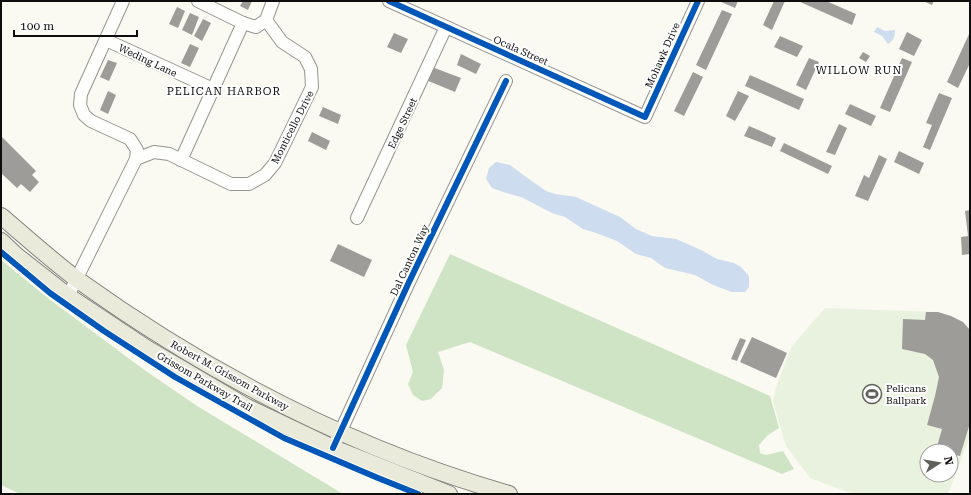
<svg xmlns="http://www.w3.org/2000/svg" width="971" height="495" font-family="'Roboto Serif',serif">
  <rect width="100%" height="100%" fill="#fafaf2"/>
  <g fill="#cee4c4">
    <path d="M450 254 770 396 779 428 768 435 759 445 760 453 766 455 783 451 794 469 782 474 470 342 438 352 444 370 442 388 431 399 422 401 413 395 408 384 413 372 406 345Z"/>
    <path d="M1 260 49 299 143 369 197 406 343 494H20L1 485Z"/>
  </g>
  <path fill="#e9f2de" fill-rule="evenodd" d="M825 308 938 312 970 330V436L948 494H853L810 478 786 446 773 402 776 387 792 346ZM927 451H951V475H927Z"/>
  <g fill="#cddcef">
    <path d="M877 27 885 31 895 30C895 36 894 40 888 44L882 36 874 32Z"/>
    <path d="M496 162 510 165 526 177 546 191 555 194 576 197 620 217 636 229 652 236 676 239 701 250 717 259 734 263 741 267 749 276V287L745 292H732L713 285 695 275 665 268 651 258 636 254 617 241 596 233 583 229 565 217 552 213 521 197 506 193 492 188 486 179 489 168Z"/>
  </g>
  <g fill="#9d9c98">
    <path d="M243 1H252L248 10 240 6Z"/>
    <path d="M719 1H738L735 8Z"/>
    <path d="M774 1H785L772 30 763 25Z"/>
    <path d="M798 1H826L856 14 852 25Z"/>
    <path d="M923 1H934L932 5Z"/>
    <path d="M177 7 185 11 178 28 169 24Z"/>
    <path d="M722 10 732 14 706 70 696 65Z"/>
    <path d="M190 13 199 17 192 35 182 30Z"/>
    <path d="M203 19 211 23 202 41 194 36Z"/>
    <path d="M907 32 922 40 914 56 899 49Z"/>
    <path d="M970 32V63L958 88 947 82Z"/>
    <path d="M394 33 408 39 401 53 387 47Z"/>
    <path d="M780 36 803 46 797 57 774 47Z"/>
    <path d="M190 44 199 48 190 67 181 63Z"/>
    <path d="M863 52 870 56 866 62 859 58Z"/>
    <path d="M461 54 481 64 476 74 457 65Z"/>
    <path d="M809 58 819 62 806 90 796 85Z"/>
    <path d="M902 58 912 62 890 112 880 108Z"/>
    <path d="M108 60 117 63 109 81 100 77Z"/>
    <path d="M432 67 461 78 455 92 426 80Z"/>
    <path d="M693 72 703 77 684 116 674 111Z"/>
    <path d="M750 75 804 99 799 110 745 86Z"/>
    <path d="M108 91 116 95 108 114 100 110Z"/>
    <path d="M738 91 749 96 735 121 726 116Z"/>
    <path d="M939 93 952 98 930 150 923 147 932 125 926 123Z"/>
    <path d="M850 104 876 116 871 126 845 114Z"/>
    <path d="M323 107 341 115 338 124 319 116Z"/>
    <path d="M839 124 847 128 835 155 826 152Z"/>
    <path d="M749 126 763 132 776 138 772 147 744 136Z"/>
    <path d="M312 132 330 141 326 150 308 141Z"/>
    <path d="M1 136 36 171 32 175 39 182 30 192 21 184 17 188 1 173Z"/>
    <path d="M784 143 832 166 828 174 780 151Z"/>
    <path d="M899 151 924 163 919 174 894 162Z"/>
    <path d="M879 155 887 159 868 201 855 196 864 175 869 178Z"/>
    <path d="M970 210V254L962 255 961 237 968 236 965 211Z"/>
    <path d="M338 244 372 260 364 277 330 261Z"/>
    <path d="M926 312H938L951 316 963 322 970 330V423L960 456 951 454V451H940L936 450 942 429 927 425 935 396 939 377 933 360 925 354 902 349 903 319 925 320Z"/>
    <path d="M752 337 787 353 776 378 740 362Z"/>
    <path d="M740 338 746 340 737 361 731 359Z"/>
  </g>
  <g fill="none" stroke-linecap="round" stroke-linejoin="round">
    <defs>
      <g id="minor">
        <path d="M198 1 243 23 256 27 266 20 273 1"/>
        <path d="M389 1 645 117 698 1"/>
        <path d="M106 40 213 89"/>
        <path d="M136 159 154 152 169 154 231 184H249L265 175 275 163 312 87 311 69 305 57 282 42 266 20"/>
        <path d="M181 160 243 23"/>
        <path d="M357 218 446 27"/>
        <path d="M68 296 136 159 137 150 130 139 91 121 84 115 80 105 81 94 123 1"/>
        <path d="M333 448 409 282 506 81"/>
      </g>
      <g id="major">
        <path d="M1 216C26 237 51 260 78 280 209 374 353 449 509 494"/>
        <path d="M1 241 17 256 68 296 146 348 245 406 333 448 449 494"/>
      </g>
    </defs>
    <use href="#minor" stroke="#949490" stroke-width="14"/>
    <use href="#major" stroke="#81817d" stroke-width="18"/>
    <use href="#minor" stroke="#fefefd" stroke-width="12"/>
    <use href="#major" stroke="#eaeadb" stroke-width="16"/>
    <defs>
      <g id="cycleway">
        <path d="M389 1 645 117 698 1"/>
        <path d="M1 252 50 293 104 331 175 377 232 409 284 438 378 478 418 494"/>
        <path d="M333 448 409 282 506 81"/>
      </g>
    </defs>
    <use href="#cycleway" stroke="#fff" stroke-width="8"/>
    <use href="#cycleway" stroke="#0057b8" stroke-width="6"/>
  </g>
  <defs>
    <symbol id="stadium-ring" viewBox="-11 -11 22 22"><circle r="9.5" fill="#fff" stroke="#60605d" stroke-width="1.5"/><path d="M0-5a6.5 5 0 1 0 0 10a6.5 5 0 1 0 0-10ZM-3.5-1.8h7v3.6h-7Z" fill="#60605d"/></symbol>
  </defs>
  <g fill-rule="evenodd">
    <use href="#stadium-ring" x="861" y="383" width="22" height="22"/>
  </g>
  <g text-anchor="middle" stroke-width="4" stroke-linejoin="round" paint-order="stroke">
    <g font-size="10" fill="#0d0d0d" stroke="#fff">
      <text transform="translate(521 50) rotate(24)" y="4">Ocala Street</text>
      <text transform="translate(662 55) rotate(-66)" y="4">Mohawk Drive</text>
      <text transform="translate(148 60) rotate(25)" y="4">Weding Lane</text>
      <text transform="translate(402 123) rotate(-65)" y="4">Edge Street</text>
      <text transform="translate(292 127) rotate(-63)" y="4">Monticello Drive</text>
      <text transform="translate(409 260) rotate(-65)" y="4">Dal Canton Way</text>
      <text transform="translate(230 375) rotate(29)" y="4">Robert M. Grissom Parkway</text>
      <text transform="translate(205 381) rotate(30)" y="4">Grissom Parkway Trail</text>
    </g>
    <g font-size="10" fill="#0d0d0d" stroke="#fff" text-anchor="start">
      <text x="886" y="392">Pelicans<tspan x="886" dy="12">Ballpark</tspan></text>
    </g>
    <g font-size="11" letter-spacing="1" fill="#0d0d0d" stroke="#fff">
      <text x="859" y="74">WILLOW RUN</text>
      <text x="224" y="95">PELICAN HARBOR</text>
    </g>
  </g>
  <rect width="971" height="495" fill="none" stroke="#0d0d0d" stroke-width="4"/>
  <g transform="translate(939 463) rotate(78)"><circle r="19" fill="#ffffff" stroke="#9e9e9e"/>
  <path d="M0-3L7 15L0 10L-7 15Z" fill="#60605d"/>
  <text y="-6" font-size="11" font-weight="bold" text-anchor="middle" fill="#0d0d0d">N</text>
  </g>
  <path d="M14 30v6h123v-6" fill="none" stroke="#0d0d0d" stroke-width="2"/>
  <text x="20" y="30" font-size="12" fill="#0d0d0d" stroke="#ffffff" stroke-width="3" paint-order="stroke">100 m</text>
</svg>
